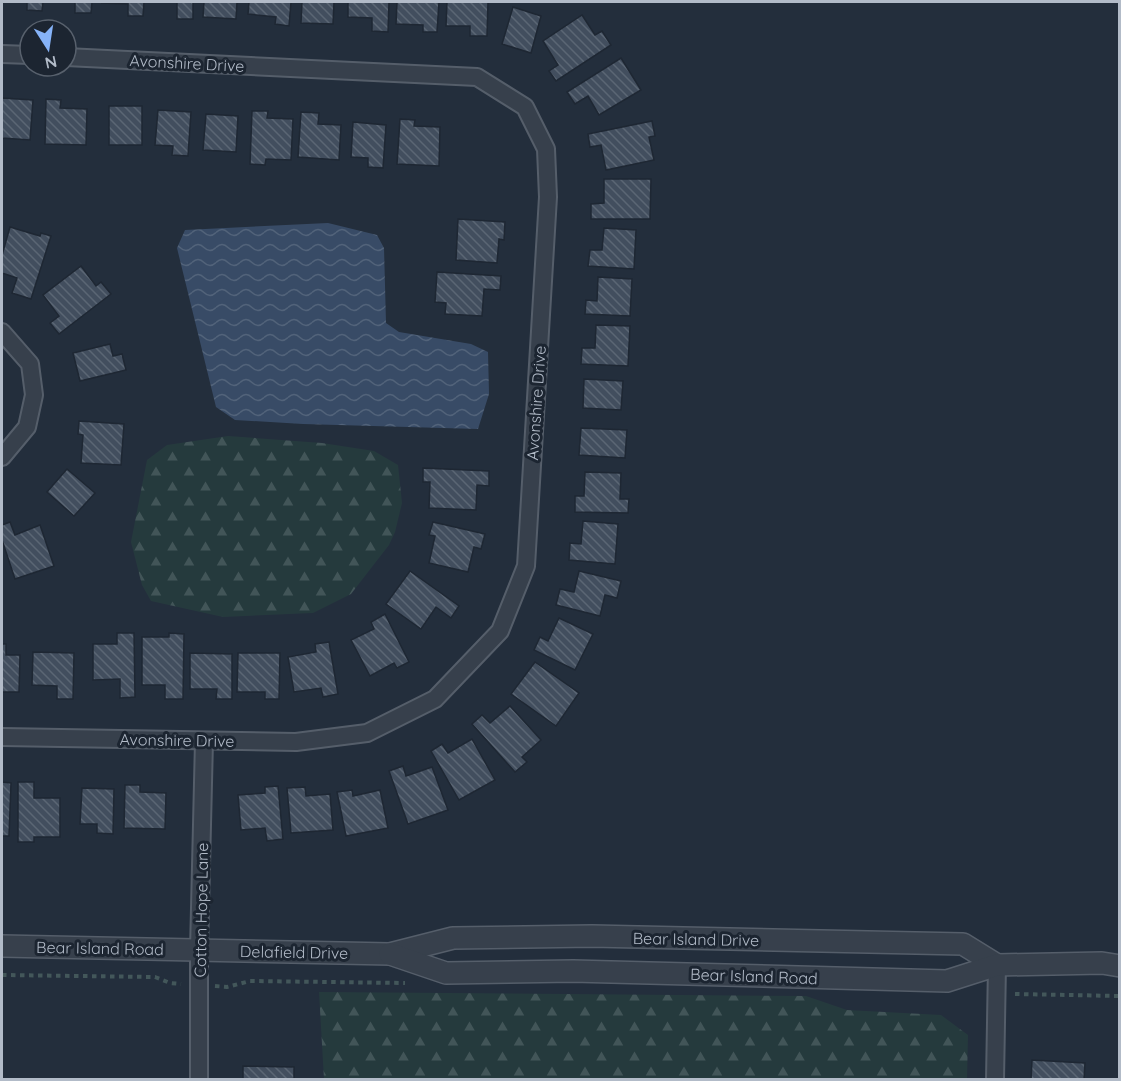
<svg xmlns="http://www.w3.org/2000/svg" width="1121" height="1081" font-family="Quicksand,sans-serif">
  <defs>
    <pattern id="forest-firs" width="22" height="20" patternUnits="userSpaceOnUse" patternTransform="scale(1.5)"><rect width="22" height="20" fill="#253a3d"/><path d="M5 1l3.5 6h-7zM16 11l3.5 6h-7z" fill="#425558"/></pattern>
    <pattern id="water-waves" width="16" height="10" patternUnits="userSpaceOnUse" patternTransform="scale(1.5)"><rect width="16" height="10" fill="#384b66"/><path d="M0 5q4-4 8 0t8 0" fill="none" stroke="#52637a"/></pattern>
    <pattern id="building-back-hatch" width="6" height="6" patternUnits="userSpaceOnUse" patternTransform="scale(1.5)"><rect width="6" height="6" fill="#424e5e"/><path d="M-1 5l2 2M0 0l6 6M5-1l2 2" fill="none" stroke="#5b6674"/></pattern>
  </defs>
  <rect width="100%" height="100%" fill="#232e3c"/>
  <g fill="url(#forest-firs)">
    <path d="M228 436 322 443 374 451 398 465 402 503 395 532 389 545 351 594 313 613 223 617 151 601 142 585 131 542 147 460 167 445Z"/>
    <path d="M319 992 806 996 847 1010 941 1015 968 1035 967 1079H324Z"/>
  </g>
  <path fill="url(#water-waves)" d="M328 223 377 235 384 248 386 323 399 332 471 344 488 352 489 394 478 429 303 424 235 420 216 407 177 248 185 230Z"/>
  <g fill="url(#building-back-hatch)" stroke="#1e2733" stroke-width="1.5">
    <path d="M27 2H43L42 11 27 10Z"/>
    <path d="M75 2H92L91 13H75Z"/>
    <path d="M152 2H193V19H177V2Z"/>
    <path d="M204 2H237L236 19 203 17Z"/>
    <path d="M249 2H291L289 26 275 24 276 17 248 14Z"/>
    <path d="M302 2H334L333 24 301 23Z"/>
    <path d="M348 2H389L388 32 372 31V18L348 17Z"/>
    <path d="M397 2H439L437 32H423V25L396 24Z"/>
    <path d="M447 2H488L487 36H470V26H446Z"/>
    <path d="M101 3 144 2 143 16H128V4Z"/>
    <path d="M513 7 541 16 531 53 502 44Z"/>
    <path d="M582 15 595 35 602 31 611 45 556 81 549 71 558 65 543 41Z"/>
    <path d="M621 58 641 90 599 115 588 96 575 104 567 92Z"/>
    <path d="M2 98 33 100 30 140 2 138Z"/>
    <path d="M46 99 61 100 60 108 87 109 86 145 45 144Z"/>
    <rect x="109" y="106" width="33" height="39"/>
    <path d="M158 110 191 112 188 156 172 155 173 146 155 145Z"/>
    <path d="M252 111H268L267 118 293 119 291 160 266 159 265 165 250 164Z"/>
    <path d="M301 112 319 113 318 124 341 125 339 160 298 157Z"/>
    <path d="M206 114 238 116 236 152 203 150Z"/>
    <path d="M400 119 415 120 414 126 440 127 439 166 397 164Z"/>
    <path d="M652 121 655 136 649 137 654 160 606 170 601 145 590 147 588 134Z"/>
    <path d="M353 122 386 125 383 168 368 167V158L351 157Z"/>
    <path d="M604 179H651L650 219H591V204L604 203Z"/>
    <path d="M458 219 505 222 504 240 499 239 497 263 456 260Z"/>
    <path d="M10 227 40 236 41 233 51 236 31 299 12 293 17 278 2 273V255Z"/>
    <path d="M604 228 636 230 634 269 588 266 590 250H602Z"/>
    <path d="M81 266 96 286 101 282 111 294 59 334 50 323 59 316 43 295Z"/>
    <path d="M437 272 501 276 500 290 484 289 482 316 445 314 446 303 435 302Z"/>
    <path d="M598 277 632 279 630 316 585 314 586 300 597 301Z"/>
    <path d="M596 325 630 326 628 366 581 364 582 348H595Z"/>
    <path d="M110 344 113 356 122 354 126 370 80 381 73 353Z"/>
    <path d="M584 379 623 381 621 410 583 408Z"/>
    <path d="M79 421 124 424 121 465 81 463 83 435 78 434Z"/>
    <path d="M581 428 627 430 625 458 579 455Z"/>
    <path d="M423 468 489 471V486L477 485 476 510 429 508 430 482H423Z"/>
    <path d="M67 469 95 493 74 516 47 492Z"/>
    <path d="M585 472 621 473 620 499H629L628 513 575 512V496H584Z"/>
    <path d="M583 521 618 524 615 564 569 560 570 543 581 544Z"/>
    <path d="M10 522 15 535 40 525 54 566 15 579 2 540V525Z"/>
    <path d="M433 522 485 534 481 549 474 547 468 572 429 563 435 536 429 535Z"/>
    <path d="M410 571 459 606 451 618 436 607 421 629 386 604Z"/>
    <path d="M579 571 621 581 617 598 605 595 600 616 556 605 560 589 574 592Z"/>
    <path d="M385 614 409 662 397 668 394 663 370 676 351 640 374 629 371 622Z"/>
    <path d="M559 618 593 634 575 670 534 650 540 637 548 641Z"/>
    <path d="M117 633H134L135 697 120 698V679L93 680V644H117Z"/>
    <path d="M169 633 184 634 183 699H165V685H142V637H169Z"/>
    <path d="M329 642 338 694 323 697 321 688 294 692 288 657 316 652 315 644Z"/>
    <path d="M2 644H6V655H20L19 692H2Z"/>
    <path d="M33 652 74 653 73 699H57V686L32 685Z"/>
    <path d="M190 653 232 654V699H216L217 689H190Z"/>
    <path d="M238 653H280L279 699H265V692H237Z"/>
    <path d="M535 662 579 693 556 726 511 694Z"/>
    <path d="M510 706 541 740 522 757 527 762 515 772 472 724 482 715 490 723Z"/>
    <path d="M472 739 495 780 459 800 431 751 442 744 448 753Z"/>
    <path d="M403 766 406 776 432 767 448 810 408 824 389 771Z"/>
    <path d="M2 782 11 783 9 836H2Z"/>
    <path d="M18 782H34V798H60V837H34V842H18Z"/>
    <path d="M125 785H140V792L166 793 165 829 124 828Z"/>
    <path d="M278 786 283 839 267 841 265 828 241 830 238 795 265 793V787Z"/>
    <path d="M305 787 306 796 330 794 333 830 291 833 287 788Z"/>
    <path d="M82 788 114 789 113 834 97 833V824H80Z"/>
    <path d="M352 790 353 796 380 790 388 828 346 836 337 792Z"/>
    <path d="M1032 1060 1085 1063 1084 1080H1031Z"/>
    <path d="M243 1066 294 1067V1080H243Z"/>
  </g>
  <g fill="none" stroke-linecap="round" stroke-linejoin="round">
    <defs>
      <g id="minor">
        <path d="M2 54 30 55"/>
        <path d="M2 332 30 364 34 395 27 427 2 457"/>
        <path d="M2 737 296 742 367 733 435 699 500 631 526 566 548 197 546 149 525 107 477 77 66 57"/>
        <path d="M199 1080V950L204 741"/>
        <path d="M995 1080 997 965"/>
      </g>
      <g id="tertiary">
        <path d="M2 946 390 954 453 938 592 936 963 944 997 965"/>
        <path d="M390 954 446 973 573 971 947 981 997 965 1102 963 1120 966"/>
      </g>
    </defs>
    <use href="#minor" stroke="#555e6a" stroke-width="20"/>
    <use href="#tertiary" stroke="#555e6a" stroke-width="24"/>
    <g stroke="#43575a" stroke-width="4" stroke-dasharray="4.5 4.5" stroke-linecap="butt">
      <path d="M2 975 155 977 170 983 181 984"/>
      <path d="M215 986 227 987 250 981 405 983"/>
      <path d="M1015 994 1120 996"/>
    </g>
    <use href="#minor" stroke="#37404c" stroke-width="16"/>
    <use href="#tertiary" stroke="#37404c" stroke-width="21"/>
  </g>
  <g text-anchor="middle" stroke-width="6" stroke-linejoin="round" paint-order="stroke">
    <g font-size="16" fill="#b2bbc8" stroke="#1c2531">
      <text transform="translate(187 63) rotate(3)" y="6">Avonshire Drive</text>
      <text transform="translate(536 403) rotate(-86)" y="6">Avonshire Drive</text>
      <text transform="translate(177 740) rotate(1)" y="6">Avonshire Drive</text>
      <text transform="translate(201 910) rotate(-89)" y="6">Cotton Hope Lane</text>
      <text transform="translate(696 939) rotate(1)" y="6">Bear Island Drive</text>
      <text transform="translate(100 948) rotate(1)" y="6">Bear Island Road</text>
      <text transform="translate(294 952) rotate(1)" y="6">Delafield Drive</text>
      <text transform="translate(754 976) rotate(2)" y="6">Bear Island Road</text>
    </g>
  </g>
  <rect width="1121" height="1081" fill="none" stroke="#b2bbc8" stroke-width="6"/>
  <g transform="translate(48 48) rotate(168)"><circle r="28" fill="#1c2531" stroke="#58616d" stroke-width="1.5"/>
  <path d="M0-4.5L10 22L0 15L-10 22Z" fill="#86b3f8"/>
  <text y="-9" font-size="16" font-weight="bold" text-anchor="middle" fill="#b2bbc8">N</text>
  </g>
</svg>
